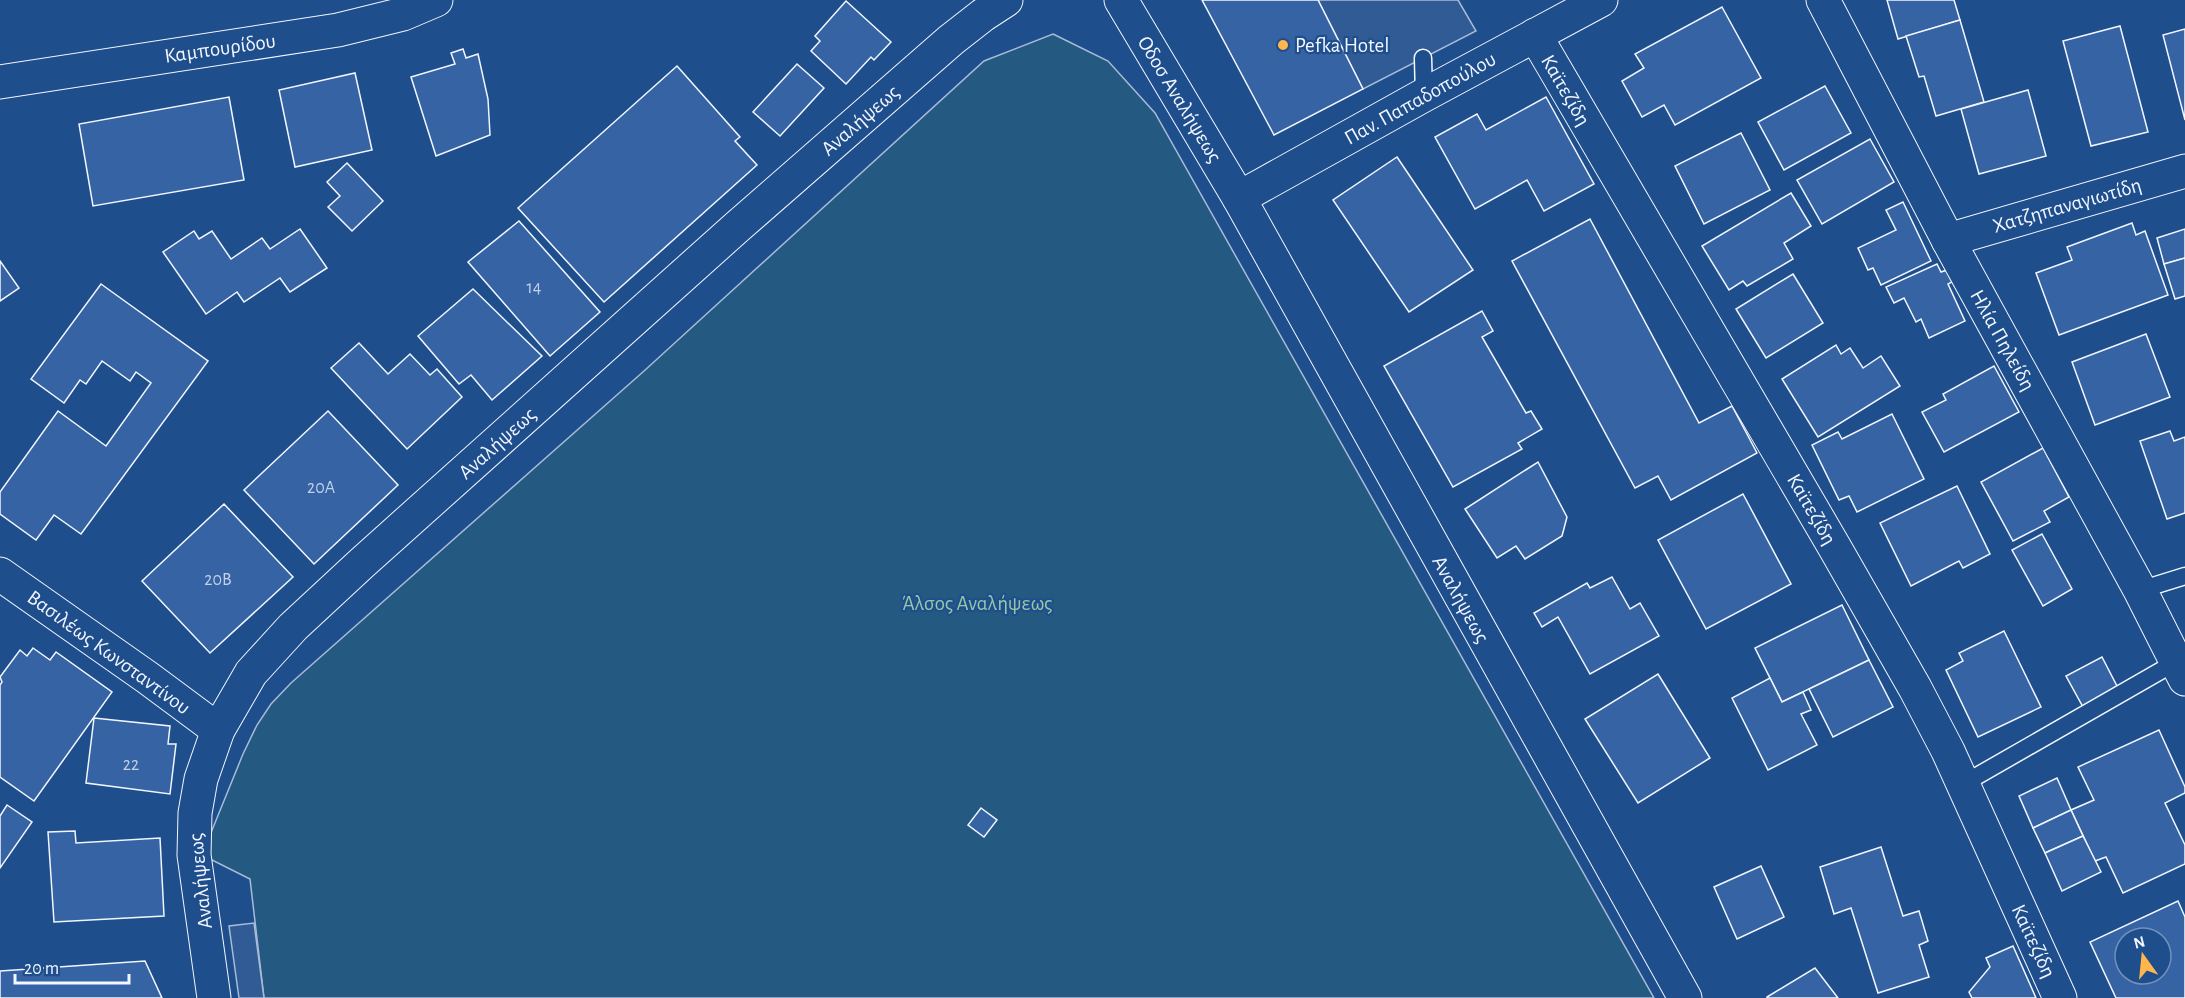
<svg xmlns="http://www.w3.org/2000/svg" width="2185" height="998" font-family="'Alegreya Sans',sans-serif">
  <rect width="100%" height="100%" fill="#1f4e8c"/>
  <path fill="#245a82" stroke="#a8bbd7" stroke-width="1.5" d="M1053 34 1108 61 1155 113 1654 998H264L250 879 210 859 208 840 243 754 257 725 271 704 291 683 644 371 984 61Z"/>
  <g fill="#305b95" stroke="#a8bbd7" stroke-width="1.5">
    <path d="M1318 0H1458L1476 31 1363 89Z"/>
    <path d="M254 923 264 998H239L229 926Z"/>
  </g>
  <g fill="#3563a3" stroke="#f2f6ff" stroke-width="1.5" fill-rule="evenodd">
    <path d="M1202 0H1318L1363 89 1274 135Z"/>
    <path d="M1887 0H1954L1960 20 1898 39Z"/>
    <path d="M846 1 891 42 874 60 871 57 846 84 811 51 820 41 815 36Z"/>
    <path d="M1722 7 1761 78 1675 125 1664 105 1642 117 1622 81 1644 68 1635 54Z"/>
    <path d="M1960 20 1984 102 1936 116 1924 76 1919 77 1906 36Z"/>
    <path d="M2120 26 2148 132 2091 146 2063 41Z"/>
    <path d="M2185 29V120L2163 35Z"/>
    <path d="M463 49 466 58 478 54 488 99 490 135 436 156 411 77 455 64 451 53Z"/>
    <path d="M797 64 824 88 780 136 753 112Z"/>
    <path d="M677 66 740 137 735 141 757 165 604 302 518 208Z"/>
    <path d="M355 73 372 150 295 167 279 90Z"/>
    <path d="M1825 86 1851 133 1784 170 1758 122Z"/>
    <path d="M2028 90 2046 156 1979 174 1961 109Z"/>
    <path d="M229 97 244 180 93 206 79 124Z"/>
    <path d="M1546 97 1594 184 1544 211 1527 180 1475 209 1435 137 1477 114 1486 130Z"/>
    <path d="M1741 133 1770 190 1704 224 1675 166Z"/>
    <path d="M1870 139 1894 182 1822 224 1797 180Z"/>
    <path d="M1397 157 1473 270 1409 312 1333 200Z"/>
    <path d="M347 163 383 201 352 231 328 207 340 196 327 182Z"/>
    <path d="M1791 193 1811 226 1784 243 1793 259 1747 286 1743 281 1729 290 1702 246Z"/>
    <path d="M1903 202 1931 261 1881 285 1873 268 1868 270 1858 248 1896 230 1886 210Z"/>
    <path d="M1590 219 1699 423 1732 406 1757 453 1671 500 1658 476 1635 488 1512 261Z"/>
    <path d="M519 221 600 312 550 356 468 262Z"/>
    <path d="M2132 223 2136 235 2145 231 2168 295 2059 335 2036 273 2072 260 2067 247Z"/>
    <path d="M300 229 327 268 290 292 280 278 244 302 237 292 206 314 163 252 194 231 199 239 212 231 231 259 262 238 270 249Z"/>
    <path d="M2185 229V258L2164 264 2157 238Z"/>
    <path d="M2185 258V296L2175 299 2164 264Z"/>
    <path d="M0 261 19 288 0 301Z"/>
    <path d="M1937 264 1941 272 1947 270 1952 282 1948 284 1965 321 1929 338 1921 319 1916 322 1904 298 1894 303 1886 287Z"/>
    <path d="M1793 274 1823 323 1766 358 1736 309Z"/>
    <path d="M101 284 208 361 81 534 54 515 36 540 0 514V492L58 411 106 446 151 383 136 372 130 381 102 361 86 384 80 380 64 403 31 379Z"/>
    <path d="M473 289 542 356 492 400 471 375 459 384 418 336Z"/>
    <path d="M1482 311 1493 331 1482 337 1526 413 1531 411 1542 429 1518 443 1522 449 1453 487 1384 366Z"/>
    <path d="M2146 334 2170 397 2095 425 2072 362Z"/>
    <path d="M359 343 388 374 410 354 430 375 437 369 462 397 407 449 331 368Z"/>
    <path d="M1836 345 1841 354 1850 348 1863 368 1881 356 1900 386 1818 437 1782 379Z"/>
    <path d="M1994 366 2019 412 1944 452 1922 412 1946 400 1943 394Z"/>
    <path d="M328 411 398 485 314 564 244 490Z"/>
    <path d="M1892 414 1924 479 1857 512 1849 496 1839 500 1812 445 1838 432 1842 439Z"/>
    <path d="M2170 431 2174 441 2185 437V513L2167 519 2140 441Z"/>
    <path d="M2043 448 2069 497 2044 511 2050 522 2013 541 1981 482Z"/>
    <path d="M1538 462 1567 517 1562 536 1525 559 1516 546 1497 558 1465 509Z"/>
    <path d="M1957 486 1990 554 1963 568 1959 561 1911 586 1880 523Z"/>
    <path d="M1743 494 1791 584 1706 629 1658 540Z"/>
    <path d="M224 504 293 577 210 653 142 581Z"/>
    <path d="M2042 534 2072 589 2043 606 2012 550Z"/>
    <path d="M1612 577 1630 609 1640 603 1659 636 1590 674 1558 617 1542 627 1534 613 1587 583 1590 588Z"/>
    <path d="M1842 605 1869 660 1782 702 1755 648Z"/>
    <path d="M2004 631 2041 707 1978 737 1946 670 1963 661 1959 653Z"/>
    <path d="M33 648 50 660 56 652 112 692 34 801 0 777V685L2 682 0 677 20 650 27 656Z"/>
    <path d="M2102 657 2118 688 2083 707 2066 676Z"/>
    <path d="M1869 660 1893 707 1833 737 1809 689Z"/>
    <path d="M1658 674 1710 758 1638 803 1585 719Z"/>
    <path d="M1770 678 1782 702 1803 692 1811 710 1801 714 1817 745 1768 770 1732 698Z"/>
    <path d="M94 718 170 726 168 744H176L170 794 86 783Z"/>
    <path d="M2159 730 2185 787V793L2165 803 2185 845V864L2123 893 2106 857 2095 861 2071 810 2094 800 2078 767Z"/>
    <path d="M2057 778 2071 810 2033 828 2019 796Z"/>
    <path d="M7 805 32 822 0 868V816Z"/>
    <path d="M981 808 997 820 984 837 968 825Z"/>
    <path d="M2071 810 2083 836 2045 853 2033 828Z"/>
    <path d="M75 831 76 843 160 838 164 916 54 922 48 832Z"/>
    <path d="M2083 836 2101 872 2062 891 2045 853Z"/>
    <path d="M1881 847 1903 916 1919 911 1928 941 1919 945 1929 977 1878 993 1851 908 1834 914 1820 867Z"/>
    <path d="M1761 866 1784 917 1737 939 1714 887Z"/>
    <path d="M2178 901 2185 917V998H2116L2090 942ZM2125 938H2161V974H2125Z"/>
    <path d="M2013 946 2036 998H1972L1969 992 1990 967 1986 958Z"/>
    <path d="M145 961 162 998H0V971Z"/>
    <path d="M1815 968 1838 998H1767V997Z"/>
  </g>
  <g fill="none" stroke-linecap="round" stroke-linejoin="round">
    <defs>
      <g id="lane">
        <path d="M1423 58 1424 95"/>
        <path d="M2140 590 2185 576"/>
        <path d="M1963 784 2176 662"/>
      </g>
      <g id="street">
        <path d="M1823 0 1948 240 2140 590 2185 679"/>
        <path d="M1535 35 1835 548 1915 688 1948 751 2060 998"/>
        <path d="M0 82 338 30 403 14 436 0"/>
        <path d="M1239 198 1424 95 1601 0"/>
        <path d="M1948 240 2185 171"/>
        <path d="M0 574 148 678 218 730"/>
      </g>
      <g id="secondary">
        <path d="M1121 0 1239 198 1685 998"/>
        <path d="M214 998 194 855 195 813 201 779 218 730 251 673 293 627 362 563 737 227 951 40 983 15 1006 0"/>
      </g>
    </defs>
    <use href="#lane" stroke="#f2f6ff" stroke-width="19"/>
    <use href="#street" stroke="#f2f6ff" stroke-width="35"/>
    <use href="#secondary" stroke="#f2f6ff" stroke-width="35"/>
    <use href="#lane" stroke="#1f4e8c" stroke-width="16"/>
    <use href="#street" stroke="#1f4e8c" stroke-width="33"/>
    <use href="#secondary" stroke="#1f4e8c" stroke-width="33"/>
  </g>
  <circle fill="#ffb74d" stroke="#1f4e8c" stroke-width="2" cx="1283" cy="45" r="6"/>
  <g text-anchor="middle" stroke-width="4.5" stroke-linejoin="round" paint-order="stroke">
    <g font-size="18" fill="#c3d1e8">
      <text x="534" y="293">14</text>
      <text x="321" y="493">20A</text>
      <text x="218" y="585">20B</text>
      <text x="131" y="770">22</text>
    </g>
    <g font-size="21" fill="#f2f6ff" stroke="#1f4e8c" text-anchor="start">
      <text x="1295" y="52">Pefka Hotel</text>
    </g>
    <g font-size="21" fill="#f2f6ff" stroke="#1f4e8c">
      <text transform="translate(220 48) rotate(-8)" y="7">Καμπουρίδου</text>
      <text transform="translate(1566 90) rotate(60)" y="7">Καϊτεζίδη</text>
      <text transform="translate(1420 98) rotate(-29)" y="7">Παν. Παπαδοπούλου</text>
      <text transform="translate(1180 99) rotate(59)" y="7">Οδοσ Αναλήψεως</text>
      <text transform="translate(860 120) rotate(-41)" y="7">Αναλήψεως</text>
      <text transform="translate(2067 205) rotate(-16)" y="7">Χατζηπαναγιωτίδη</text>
      <text transform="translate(2003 340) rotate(61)" y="7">Ηλία Πηλείδη</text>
      <text transform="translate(497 443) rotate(-42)" y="7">Αναλήψεως</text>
      <text transform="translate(1812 509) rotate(60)" y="7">Καϊτεζίδη</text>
      <text transform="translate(1461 599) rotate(61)" y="7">Αναλήψεως</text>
      <text transform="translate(109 652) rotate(36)" y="7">Βασιλέως Κωνσταντίνου</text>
      <text transform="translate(200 881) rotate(-96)" y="7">Αναλήψεως</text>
      <text transform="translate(2034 941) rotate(65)" y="7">Καϊτεζίδη</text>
    </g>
    <g font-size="21" fill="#97c8a6" stroke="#1f4e8c">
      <text x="977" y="610">Άλσος Αναλήψεως</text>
    </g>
  </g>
  <g transform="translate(2143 956) rotate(345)"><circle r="28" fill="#1f4e8c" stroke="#7391ba" stroke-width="1.5"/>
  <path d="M0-4.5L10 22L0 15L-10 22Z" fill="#ffb74d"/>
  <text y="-9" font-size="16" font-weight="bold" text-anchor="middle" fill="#f2f6ff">N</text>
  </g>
  <path d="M15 974v9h114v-9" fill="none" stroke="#f2f6ff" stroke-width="3"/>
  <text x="24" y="974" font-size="18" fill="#f2f6ff" stroke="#1f4e8c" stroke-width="4.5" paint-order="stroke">20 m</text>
</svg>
